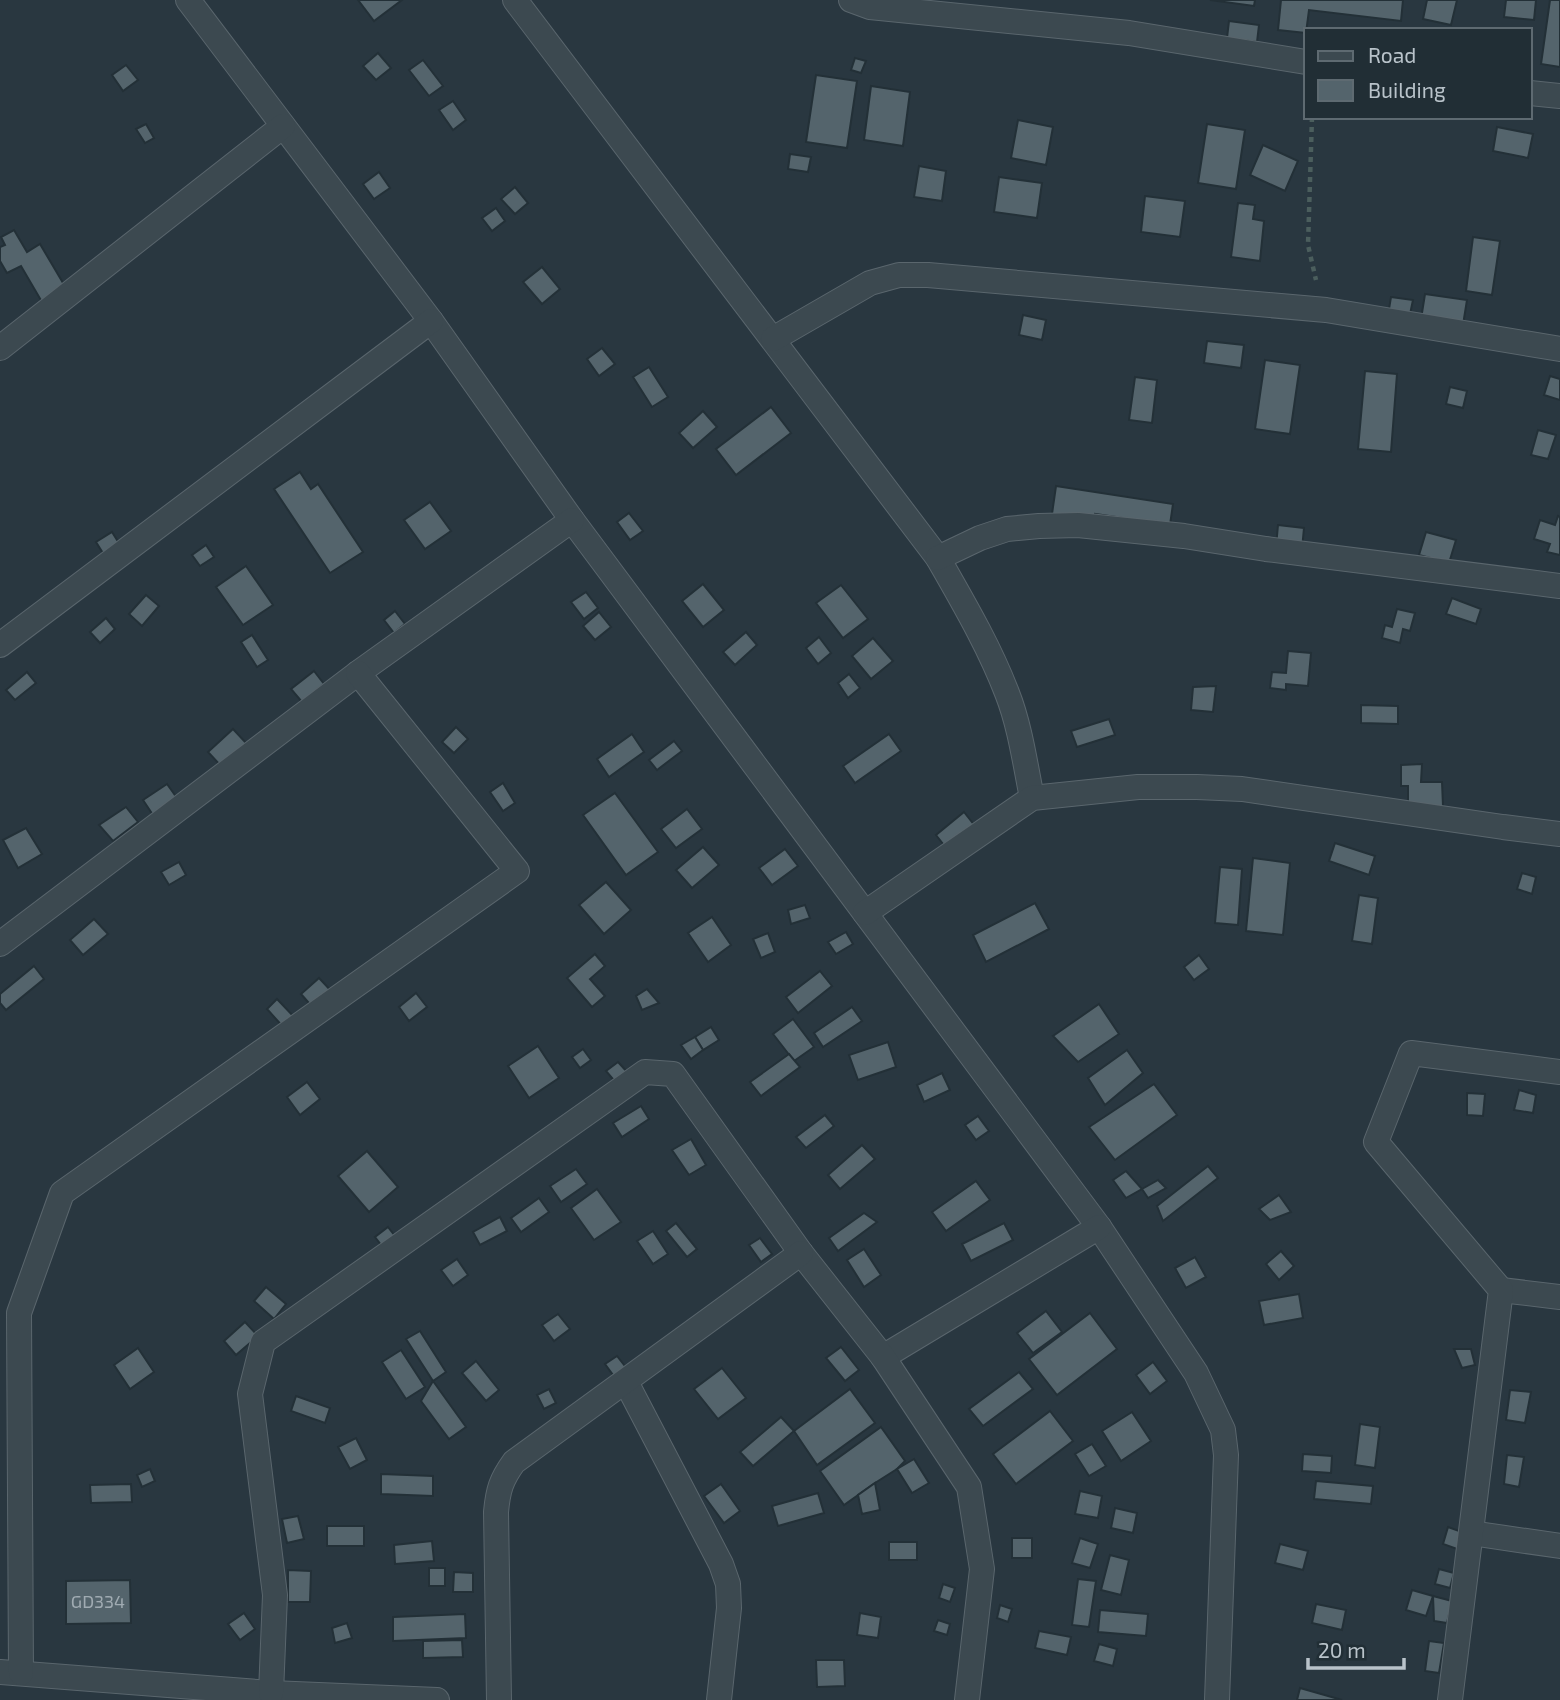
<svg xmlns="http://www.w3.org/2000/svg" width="1560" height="1700" font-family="'Exo 2',sans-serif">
  <rect width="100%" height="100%" fill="#293740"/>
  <g fill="#54646c" stroke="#233037" stroke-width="2">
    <path d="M358 0H402L374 21Z"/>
    <path d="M1210 0H1255L1254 6Z"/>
    <path d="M1281 0H1403L1401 21 1309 10 1306 33 1278 30Z"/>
    <path d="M1427 0H1457L1451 25 1423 19Z"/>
    <path d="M1506 0H1536L1534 20 1504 17Z"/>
    <path d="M1550 0H1560V67L1541 64Z"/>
    <path d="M1229 21 1259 25 1257 42 1227 38Z"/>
    <path d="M378 53 391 68 376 80 363 66Z"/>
    <path d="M855 58 866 61 861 73 851 70Z"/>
    <path d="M423 60 443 86 429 96 409 70Z"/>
    <path d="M126 65 138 80 123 91 112 75Z"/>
    <path d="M816 75 857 81 847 148 806 142Z"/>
    <path d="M871 86 910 92 903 146 864 140Z"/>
    <path d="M453 101 466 120 453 130 439 110Z"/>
    <path d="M1018 120 1053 127 1046 165 1011 158Z"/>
    <path d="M146 124 154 138 145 143 136 129Z"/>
    <path d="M1207 124 1245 130 1236 189 1198 183Z"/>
    <path d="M1497 127 1533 134 1528 158 1493 151Z"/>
    <path d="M1263 145 1298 161 1285 191 1250 175Z"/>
    <path d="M790 154 811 157 808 172 788 169Z"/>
    <path d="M919 166 946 171 942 201 914 197Z"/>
    <path d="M379 172 390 188 374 199 363 184Z"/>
    <path d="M999 177 1042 183 1037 218 994 212Z"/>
    <path d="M515 187 528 203 515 214 501 199Z"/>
    <path d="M1145 196 1185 201 1180 237 1141 232Z"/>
    <path d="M1238 203 1255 205 1253 219 1264 221 1260 261 1231 257Z"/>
    <path d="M496 208 505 221 492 231 482 218Z"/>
    <path d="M14 230 27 252 40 244 66 288 42 302 21 266 7 273 0 261V247L5 245 1 237Z"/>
    <path d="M1473 237 1500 241 1492 295 1466 291Z"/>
    <path d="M542 267 560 289 542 304 523 282Z"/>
    <path d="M1425 294 1467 300 1463 325 1421 319Z"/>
    <path d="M1391 297 1413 300 1409 319 1388 315Z"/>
    <path d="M1023 315 1046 320 1042 340 1019 335Z"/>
    <path d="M1207 341 1244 345 1241 368 1204 363Z"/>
    <path d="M602 348 615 364 599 376 587 359Z"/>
    <path d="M1265 360 1300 365 1290 434 1255 429Z"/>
    <path d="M649 367 668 397 652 407 633 377Z"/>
    <path d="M1365 371 1397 374 1391 452 1358 449Z"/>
    <path d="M1550 376 1560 379V400L1544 395Z"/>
    <path d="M1135 377 1157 380 1152 423 1129 420Z"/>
    <path d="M1450 387 1467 391 1463 408 1446 404Z"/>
    <path d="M771 407 791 433 736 475 716 449Z"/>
    <path d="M703 411 717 427 693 448 679 433Z"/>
    <path d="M1538 430 1556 435 1548 459 1531 455Z"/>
    <path d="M300 472 311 489 318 484 363 552 330 573 274 489Z"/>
    <path d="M1056 486 1173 504 1170 525 1095 514 1094 520 1052 514Z"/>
    <path d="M430 502 451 531 425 549 404 520Z"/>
    <path d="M629 513 643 531 630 540 617 522Z"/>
    <path d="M1558 516 1560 517V555L1547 552 1550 544 1534 539 1540 520 1555 525Z"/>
    <path d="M1278 525 1304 528 1302 549 1276 547Z"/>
    <path d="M112 532 122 548 106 558 96 542Z"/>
    <path d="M1426 532 1456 540 1449 563 1419 555Z"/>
    <path d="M206 545 214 557 200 566 192 555Z"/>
    <path d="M246 566 273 605 243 625 216 587Z"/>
    <path d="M703 584 724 610 703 627 682 601Z"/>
    <path d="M841 585 868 619 843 638 816 603Z"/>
    <path d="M586 592 598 608 584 619 571 602Z"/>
    <path d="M146 595 159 606 142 626 129 614Z"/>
    <path d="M1452 598 1481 609 1476 624 1446 614Z"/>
    <path d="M1397 609 1415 613 1410 631 1403 629 1400 643 1382 638 1385 625 1392 627Z"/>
    <path d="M395 611 405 624 394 633 384 620Z"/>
    <path d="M599 612 611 627 595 640 583 626Z"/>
    <path d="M106 618 115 629 100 643 90 632Z"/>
    <path d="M746 632 757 645 735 665 723 652Z"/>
    <path d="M252 635 268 660 257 667 241 642Z"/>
    <path d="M819 637 831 653 818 664 806 648Z"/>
    <path d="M873 638 893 661 871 679 852 656Z"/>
    <path d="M1288 651 1311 653 1308 686 1286 684V690L1270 688 1272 672 1286 673Z"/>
    <path d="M314 671 324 684 302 702 291 689Z"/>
    <path d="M27 672 36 683 15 700 6 690Z"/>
    <path d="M849 674 860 688 848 698 838 683Z"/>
    <path d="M1216 686 1213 712 1191 710 1193 687Z"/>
    <path d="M1361 705 1398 706V724L1361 723Z"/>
    <path d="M1109 719 1115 735 1077 747 1071 731Z"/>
    <path d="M456 727 468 739 454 753 442 742Z"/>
    <path d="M233 729 247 744 222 767 208 752Z"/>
    <path d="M632 734 644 752 609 777 597 759Z"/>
    <path d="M889 734 901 751 855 783 843 766Z"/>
    <path d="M674 741 682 751 657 770 649 760Z"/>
    <path d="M1422 764 1421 782H1442L1443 806H1408V786H1401V765Z"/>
    <path d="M503 783 515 803 503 811 490 792Z"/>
    <path d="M167 784 177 798 153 815 143 800Z"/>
    <path d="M615 793 658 852 626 875 583 815Z"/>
    <path d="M126 807 138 822 113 841 99 825Z"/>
    <path d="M687 809 702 829 676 848 661 829Z"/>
    <path d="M964 812 975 826 947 849 936 835Z"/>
    <path d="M26 828 42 854 18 868 3 840Z"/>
    <path d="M1335 843 1375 856 1369 875 1329 861Z"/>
    <path d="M703 847 719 865 692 888 676 870Z"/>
    <path d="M785 849 798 866 772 885 759 868Z"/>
    <path d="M1253 858 1290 863 1283 935 1246 931Z"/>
    <path d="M179 862 186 875 169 885 161 872Z"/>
    <path d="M1220 867 1242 869 1238 925 1215 923Z"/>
    <path d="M1522 873 1536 877 1532 894 1517 889Z"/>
    <path d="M606 882 631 910 604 934 579 905Z"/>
    <path d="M1359 895 1378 898 1372 944 1352 941Z"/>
    <path d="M1035 903 1049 929 986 962 973 935Z"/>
    <path d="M805 905 810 918 791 924 788 910Z"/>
    <path d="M712 917 731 945 708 962 688 933Z"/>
    <path d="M94 919 108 934 83 955 70 940Z"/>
    <path d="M846 932 853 944 836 954 828 942Z"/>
    <path d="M768 933 775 952 761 958 753 939Z"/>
    <path d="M595 954 605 966 590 979 605 996 592 1007 567 978Z"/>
    <path d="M1199 955 1209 969 1194 980 1184 967Z"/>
    <path d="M34 966 44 979 6 1010 0 1003V994Z"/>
    <path d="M820 971 832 986 798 1013 786 997Z"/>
    <path d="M319 978 334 994 315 1010 301 994Z"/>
    <path d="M647 989 659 1003 642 1010 636 996Z"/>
    <path d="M416 993 427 1007 409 1021 399 1007Z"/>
    <path d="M277 999 296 1019 285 1029 267 1009Z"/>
    <path d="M1099 1004 1119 1034 1078 1062 1053 1036Z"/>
    <path d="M852 1007 862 1021 823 1047 814 1033Z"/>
    <path d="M793 1019 814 1047 794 1061 773 1034Z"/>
    <path d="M711 1027 719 1040 703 1050 695 1037Z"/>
    <path d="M695 1037 703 1050 691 1059 681 1045Z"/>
    <path d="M888 1042 896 1067 858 1080 849 1055Z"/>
    <path d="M538 1046 559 1078 529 1098 508 1066Z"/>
    <path d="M583 1049 591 1060 580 1068 572 1057Z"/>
    <path d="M1127 1050 1143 1073 1105 1105 1088 1078Z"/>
    <path d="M789 1054 800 1067 761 1096 750 1082Z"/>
    <path d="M618 1062 629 1074 617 1084 606 1071Z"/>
    <path d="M942 1073 950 1090 924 1102 917 1085Z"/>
    <path d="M307 1082 320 1099 300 1115 287 1097Z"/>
    <path d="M1154 1084 1177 1115 1115 1160 1089 1127Z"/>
    <path d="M1519 1090 1536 1095 1533 1113 1514 1110Z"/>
    <path d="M1467 1093 1485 1094 1483 1116 1467 1115Z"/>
    <path d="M641 1106 649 1119 622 1137 613 1123Z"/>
    <path d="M825 1115 834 1126 806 1148 796 1137Z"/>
    <path d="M978 1116 989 1131 976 1140 965 1125Z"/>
    <path d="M691 1139 706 1165 689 1175 672 1150Z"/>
    <path d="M862 1145 875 1159 840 1189 828 1175Z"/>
    <path d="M367 1151 398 1187 369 1212 338 1176Z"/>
    <path d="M1208 1166 1218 1178 1163 1221 1157 1206Z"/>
    <path d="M576 1169 587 1184 561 1202 550 1186Z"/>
    <path d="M1126 1171 1142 1189 1126 1198 1113 1180Z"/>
    <path d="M1158 1180 1166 1188 1148 1198 1142 1189Z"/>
    <path d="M976 1181 990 1200 946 1231 932 1212Z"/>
    <path d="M597 1189 621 1222 594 1240 571 1208Z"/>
    <path d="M1279 1195 1291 1212 1270 1220 1259 1209Z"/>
    <path d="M539 1198 549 1212 521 1232 511 1218Z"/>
    <path d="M864 1213 877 1222 838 1251 829 1238Z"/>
    <path d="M500 1217 507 1231 480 1245 473 1232Z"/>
    <path d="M676 1223 697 1249 687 1257 666 1231Z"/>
    <path d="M1004 1223 1013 1240 971 1261 962 1244Z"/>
    <path d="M388 1227 398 1240 385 1250 375 1237Z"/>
    <path d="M653 1231 668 1254 653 1264 637 1241Z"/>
    <path d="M760 1238 772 1254 761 1262 749 1245Z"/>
    <path d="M864 1249 881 1275 864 1287 847 1260Z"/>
    <path d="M1281 1251 1294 1266 1279 1280 1266 1264Z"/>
    <path d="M1195 1257 1206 1277 1186 1288 1175 1268Z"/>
    <path d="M457 1259 468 1275 453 1286 441 1270Z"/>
    <path d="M266 1287 286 1304 274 1319 254 1301Z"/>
    <path d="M1299 1294 1303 1318 1264 1325 1259 1301Z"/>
    <path d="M1046 1311 1062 1332 1033 1353 1017 1333Z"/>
    <path d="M1090 1313 1117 1349 1057 1395 1029 1359Z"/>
    <path d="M558 1314 570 1329 554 1341 542 1325Z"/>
    <path d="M245 1322 258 1336 236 1355 224 1341Z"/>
    <path d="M420 1331 446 1372 433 1381 406 1339Z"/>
    <path d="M841 1347 859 1370 845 1381 826 1358Z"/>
    <path d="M138 1348 154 1372 130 1389 114 1365Z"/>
    <path d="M1454 1349H1471L1475 1365 1462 1368Z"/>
    <path d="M401 1350 425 1387 406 1399 382 1362Z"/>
    <path d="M617 1356 628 1370 616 1379 605 1364Z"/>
    <path d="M476 1361 499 1390 486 1401 462 1373Z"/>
    <path d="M1153 1362 1167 1381 1150 1394 1136 1375Z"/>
    <path d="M722 1368 746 1398 718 1419 694 1389Z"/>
    <path d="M1019 1372 1033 1389 983 1426 969 1409Z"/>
    <path d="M433 1381 466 1427 449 1439 421 1401Z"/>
    <path d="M549 1389 556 1403 544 1409 537 1395Z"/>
    <path d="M850 1389 875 1423 817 1465 794 1431Z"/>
    <path d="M1510 1390 1531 1392 1525 1423 1506 1420Z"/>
    <path d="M296 1396 330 1408 325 1423 291 1411Z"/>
    <path d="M1050 1411 1073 1441 1016 1484 993 1454Z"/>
    <path d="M1132 1412 1151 1441 1121 1461 1102 1431Z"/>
    <path d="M781 1417 794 1431 753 1466 740 1452Z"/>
    <path d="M1360 1424 1380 1427 1375 1468 1355 1465Z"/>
    <path d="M881 1427 905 1461 897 1469 875 1483 844 1505 820 1471Z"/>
    <path d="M356 1438 367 1460 350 1469 338 1447Z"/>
    <path d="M1092 1444 1106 1466 1089 1476 1075 1454Z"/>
    <path d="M1303 1454 1332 1456 1331 1473 1302 1471Z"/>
    <path d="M1507 1455 1524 1457 1519 1487 1504 1484Z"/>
    <path d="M914 1459 929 1483 912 1493 897 1469Z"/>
    <path d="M150 1469 155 1481 142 1487 137 1475Z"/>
    <path d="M381 1474 433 1476V1496L381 1494Z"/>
    <path d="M1316 1481 1373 1486 1371 1504 1314 1499Z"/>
    <path d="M875 1483 880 1510 862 1514 858 1495Z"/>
    <path d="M131 1484 132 1502 91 1503 90 1485Z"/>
    <path d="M721 1484 740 1511 724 1523 704 1496Z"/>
    <path d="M1080 1491 1102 1496 1098 1518 1075 1514Z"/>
    <path d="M818 1493 824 1513 778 1526 772 1506Z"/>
    <path d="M1115 1508 1137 1513 1133 1533 1111 1528Z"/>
    <path d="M298 1516 304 1539 287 1543 282 1519Z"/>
    <rect x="327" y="1526" width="37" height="20"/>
    <path d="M1448 1527 1462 1532 1457 1549 1443 1544Z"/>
    <rect x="1012" y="1538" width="20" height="20"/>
    <path d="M1080 1538 1098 1544 1090 1568 1072 1563Z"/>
    <path d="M432 1541 434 1561 395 1564 394 1545Z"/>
    <rect x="889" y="1542" width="28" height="18"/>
    <path d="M1280 1544 1308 1551 1303 1570 1275 1563Z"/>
    <path d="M1110 1555 1129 1560 1121 1595 1101 1590Z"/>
    <rect x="429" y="1568" width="16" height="18"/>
    <path d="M1439 1569 1454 1573 1450 1588 1435 1584Z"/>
    <path d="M288 1570 311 1571 310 1602H288Z"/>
    <path d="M454 1572 473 1573V1592H453Z"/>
    <path d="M1078 1579 1096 1581 1089 1627 1072 1625Z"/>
    <path d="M130 1580 131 1623 66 1624V1581Z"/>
    <path d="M943 1584 955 1588 950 1602 939 1598Z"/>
    <path d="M1412 1590 1433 1596 1426 1616 1406 1610Z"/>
    <path d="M1433 1596 1452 1601 1447 1623 1434 1621Z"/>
    <path d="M1316 1604 1346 1610 1342 1630 1312 1623Z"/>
    <path d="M1000 1605 1012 1609 1008 1622 997 1618Z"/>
    <path d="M1100 1610 1148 1614 1146 1636 1098 1632Z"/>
    <path d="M244 1613 255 1629 240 1640 228 1624Z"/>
    <path d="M860 1613 881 1617 878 1638 857 1635Z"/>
    <path d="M465 1614 466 1638 393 1641V1617Z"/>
    <path d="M938 1620 950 1624 947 1635 934 1631Z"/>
    <path d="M347 1623 352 1638 335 1643 332 1628Z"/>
    <path d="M1039 1631 1071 1637 1067 1655 1035 1648Z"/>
    <path d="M462 1640 463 1657 423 1658V1641Z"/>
    <path d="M1429 1641 1444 1643 1439 1673 1425 1671Z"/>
    <path d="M1099 1644 1117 1649 1113 1666 1094 1661Z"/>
    <path d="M816 1660H844L845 1686 817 1687Z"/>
    <path d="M1300 1688 1342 1700H1297Z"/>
  </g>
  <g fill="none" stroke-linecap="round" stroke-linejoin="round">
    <defs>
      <g id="street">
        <path d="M188 0 431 321 572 520 1099 1227 1196 1373 1223 1430 1226 1455 1217 1700"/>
        <path d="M515 0 938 558C963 602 989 646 1007 693 1020 726 1025 763 1032 798"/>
        <path d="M851 0 870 7 1129 33 1306 62"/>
        <path d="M1530 93 1560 96"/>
        <path d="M773 339 870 283 899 275H928L1326 310 1560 349"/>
        <path d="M0 348 283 126"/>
        <path d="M938 558 980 538 1007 529 1039 526 1078 525 1184 536 1266 549 1560 586"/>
        <path d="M0 645 431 321"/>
        <path d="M865 913 1032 798 1138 787H1197L1242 789 1503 827 1560 834"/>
        <path d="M0 944 358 673 572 520"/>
        <path d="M1501 1290 1560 1297"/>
        <path d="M883 1357 1099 1227"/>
        <path d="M626 1382 721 1564 728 1584 729 1608 719 1700"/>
        <path d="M1471 1533 1560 1546"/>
        <path d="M0 1672 271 1693 437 1700"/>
        <path d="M21 1673 19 1313 62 1193 517 871 358 673"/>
        <path d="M271 1693 275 1595 250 1394 263 1342 645 1072 673 1074 801 1253 883 1357 969 1487 982 1569 967 1700"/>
        <path d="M499 1700 496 1512C498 1490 501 1480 514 1462L801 1253"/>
        <path d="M1450 1700 1501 1290 1376 1142 1411 1053 1560 1072"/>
      </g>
    </defs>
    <use href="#street" stroke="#5a666d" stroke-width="26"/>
    <path stroke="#4b5e5d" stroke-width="4.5" stroke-dasharray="5 5" stroke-linecap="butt" d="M1312 117 1308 245 1316 280"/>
    <use href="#street" stroke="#3c4950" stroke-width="24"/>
  </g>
  <g text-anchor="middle" stroke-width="5" stroke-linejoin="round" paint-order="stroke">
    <g font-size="18" fill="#a0abb2">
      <text x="98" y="1608">GD334</text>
    </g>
  </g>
  <rect x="1304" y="28" width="228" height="91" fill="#212e35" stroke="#5e6a71" stroke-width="2"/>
  <rect x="1318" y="51" width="35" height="10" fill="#3c4950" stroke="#5e6a71" stroke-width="2"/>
  <text x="1368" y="63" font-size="21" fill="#b9c3ca">Road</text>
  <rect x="1318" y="80" width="35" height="21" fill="#54646c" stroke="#5e6a71" stroke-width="2"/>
  <text x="1368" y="98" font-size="21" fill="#b9c3ca">Building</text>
  <path d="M1308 1658v10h96v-10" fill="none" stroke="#b9c3ca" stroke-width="3.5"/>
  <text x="1318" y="1658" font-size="21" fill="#b9c3ca" stroke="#212e35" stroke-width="5" paint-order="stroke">20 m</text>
</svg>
